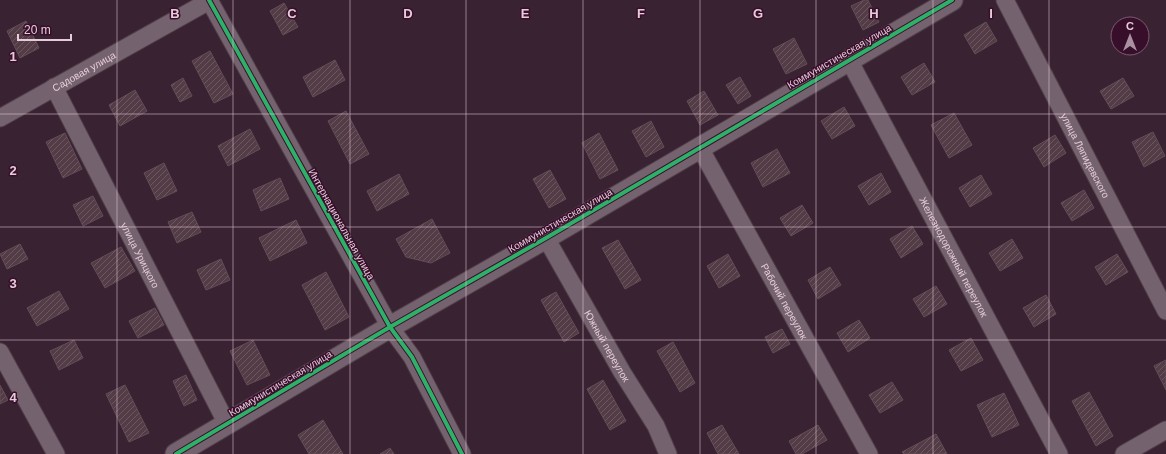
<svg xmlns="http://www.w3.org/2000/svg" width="1166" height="454" font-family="Helvetica,sans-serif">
  <defs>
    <pattern id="building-hatch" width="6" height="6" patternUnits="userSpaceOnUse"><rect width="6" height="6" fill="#543c47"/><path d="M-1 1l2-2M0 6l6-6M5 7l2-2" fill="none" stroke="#6d5761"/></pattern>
  </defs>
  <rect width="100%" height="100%" fill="#392332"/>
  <g fill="url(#building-hatch)" stroke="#624d57">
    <path d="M864 0H868L879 22 863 30 851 6Z"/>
    <path d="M284 3 298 27 283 35 270 11Z"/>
    <path d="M26 21 39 48 20 58 7 31Z"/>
    <path d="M986 22 997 41 975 54 964 35Z"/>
    <path d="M794 38 807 64 786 74 773 49Z"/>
    <path d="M210 51 233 94 214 103 192 61Z"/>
    <path d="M335 60 345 80 313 97 303 77Z"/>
    <path d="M924 63 935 82 912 95 901 77Z"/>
    <path d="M740 77 751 96 738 104 726 85Z"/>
    <path d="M183 78 192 96 180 102 171 85Z"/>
    <path d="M1123 78 1134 96 1111 109 1100 91Z"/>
    <path d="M135 90 147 111 120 126 109 105Z"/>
    <path d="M704 91 718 115 700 125 687 101Z"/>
    <path d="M844 107 855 126 832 139 821 121Z"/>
    <path d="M346 111 369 154 350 164 328 121Z"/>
    <path d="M954 113 972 145 949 158 931 125Z"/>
    <path d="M651 121 664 147 646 157 632 131Z"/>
    <path d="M250 129 260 149 228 166 218 146Z"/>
    <path d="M1153 132 1165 156 1144 167 1132 142Z"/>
    <path d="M65 133 82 169 63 178 46 142Z"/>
    <path d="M599 133 618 170 600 179 582 143Z"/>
    <path d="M1055 135 1066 153 1044 167 1033 148Z"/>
    <path d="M777 149 790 173 763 187 751 163Z"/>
    <path d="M164 163 177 191 157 200 144 173Z"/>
    <path d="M550 170 566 199 549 208 533 179Z"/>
    <path d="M881 173 891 192 869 205 858 186Z"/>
    <path d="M399 174 409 194 377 211 367 191Z"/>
    <path d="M981 175 992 194 970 207 959 188Z"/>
    <path d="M280 178 289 199 261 211 253 190Z"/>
    <path d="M1084 190 1094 208 1072 221 1061 203Z"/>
    <path d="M93 196 103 216 83 226 73 205Z"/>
    <path d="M802 205 813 223 791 236 780 218Z"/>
    <path d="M192 212 201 232 177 243 168 222Z"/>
    <path d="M432 219 450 253 431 263 406 257 396 239Z"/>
    <path d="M296 220 307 243 270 261 259 238Z"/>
    <path d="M912 226 923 244 901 258 890 239Z"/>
    <path d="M1012 239 1023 258 1000 271 989 253Z"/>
    <path d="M618 240 641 280 625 289 602 248Z"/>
    <path d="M20 244 28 259 7 269 0 254Z"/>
    <path d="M121 247 135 271 105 288 91 263Z"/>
    <path d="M728 254 740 276 719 288 707 266Z"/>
    <path d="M1117 254 1128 272 1106 285 1095 267Z"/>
    <path d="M221 259 230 280 206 290 197 270Z"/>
    <path d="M830 267 841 285 818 299 808 280Z"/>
    <path d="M326 272 349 317 325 330 302 285Z"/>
    <path d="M936 286 947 304 924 317 913 299Z"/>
    <path d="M59 291 69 309 37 326 27 308Z"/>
    <path d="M556 292 579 333 564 342 541 300Z"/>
    <path d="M1046 295 1056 314 1034 327 1023 308Z"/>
    <path d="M155 308 164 325 138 338 129 321Z"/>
    <path d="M859 320 870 338 848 352 837 333Z"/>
    <path d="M782 329 790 344 773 353 765 337Z"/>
    <path d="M971 338 983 360 961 371 949 350Z"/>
    <path d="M74 340 83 358 59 370 50 351Z"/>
    <path d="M253 340 270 375 247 385 230 351Z"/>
    <path d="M673 342 695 383 680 392 657 351Z"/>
    <path d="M1166 360V390L1154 366Z"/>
    <path d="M186 375 197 400 184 406 173 381Z"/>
    <path d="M603 380 626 421 610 430 587 389Z"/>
    <path d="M892 382 903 400 880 413 869 395Z"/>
    <path d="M0 385 8 400 0 404Z"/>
    <path d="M125 385 149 433 129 442 106 394Z"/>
    <path d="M1089 392 1113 436 1096 446 1072 401Z"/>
    <path d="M1004 393 1019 425 992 437 977 405Z"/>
    <path d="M323 420 343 454H309L298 435Z"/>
    <path d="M722 425 739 454H718L707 433Z"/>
    <path d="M818 425 827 440 802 454H796L789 441Z"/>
    <path d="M936 434 947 454H904L902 452Z"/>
    <path d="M390 448 394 454H380Z"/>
  </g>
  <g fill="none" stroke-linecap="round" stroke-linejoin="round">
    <defs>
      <g id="minor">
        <path d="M209 0 390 327 412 357 462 454"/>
        <path id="s1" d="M1005 0 1166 311"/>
        <path id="s2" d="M849 60 1059 454"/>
        <path id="s3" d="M54 87 227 424"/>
        <path id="s4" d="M0 118 209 1"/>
        <path id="s5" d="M700 148 869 454"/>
        <path id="s6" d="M546 238 622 372 656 426 668 454"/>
        <path d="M0 352 56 454"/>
        <path d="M1124 454 1166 430"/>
      </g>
      <path id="tertiary" d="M176 454 390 327 546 238 952 0"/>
    </defs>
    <use href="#minor" stroke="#523f4b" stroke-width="19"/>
    <use href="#tertiary" stroke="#523f4b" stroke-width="23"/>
    <use href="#minor" stroke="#74636e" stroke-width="17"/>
    <use href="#tertiary" stroke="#74636e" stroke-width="21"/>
    <defs>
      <g id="cycleway">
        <path d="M209 0 390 327 412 357 462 454"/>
        <path d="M176 454 390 327 546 238 952 0"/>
      </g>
    </defs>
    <use href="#cycleway" stroke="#380f2b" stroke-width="6"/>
    <use href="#cycleway" stroke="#2db169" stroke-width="4"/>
  </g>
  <path fill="none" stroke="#e7cbdb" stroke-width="1" stroke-opacity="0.55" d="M117 0V454M233 0V454M350 0V454M466 0V454M583 0V454M700 0V454M816 0V454M933 0V454M1049 0V454M0 114H1166M0 227H1166M0 340H1166"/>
  <g text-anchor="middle" stroke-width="3" stroke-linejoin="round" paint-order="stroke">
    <g font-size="10" fill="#e7cbdb" stroke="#380f2b">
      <text transform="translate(839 56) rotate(-30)" y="4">Коммунистическая улица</text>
      <text dy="4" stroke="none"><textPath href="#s4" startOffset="96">Садовая улица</textPath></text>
      <text dy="4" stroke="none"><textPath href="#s1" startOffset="175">улица Ляпидевского</textPath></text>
      <text transform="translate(560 220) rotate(-30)" y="4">Коммунистическая улица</text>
      <text transform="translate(342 224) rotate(61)" y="4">Интернациональная улица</text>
      <text dy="4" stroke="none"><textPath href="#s3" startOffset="189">улица Урицкого</textPath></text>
      <text dy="4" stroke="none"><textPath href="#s2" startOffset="223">Железнодорожный переулок</textPath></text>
      <text dy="4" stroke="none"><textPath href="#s5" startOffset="175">Рабочий переулок</textPath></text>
      <text dy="4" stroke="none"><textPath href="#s6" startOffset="124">Южный переулок</textPath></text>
      <text transform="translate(280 383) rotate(-31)" y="4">Коммунистическая улица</text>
    </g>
  </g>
  <g font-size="13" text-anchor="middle" font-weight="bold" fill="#e7cbdb" stroke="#380f2b" stroke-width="3" stroke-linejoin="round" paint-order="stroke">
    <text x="175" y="18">B</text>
    <text x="292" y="18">C</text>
    <text x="408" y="18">D</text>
    <text x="525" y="18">E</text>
    <text x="641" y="18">F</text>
    <text x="758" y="18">G</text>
    <text x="874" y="18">H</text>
    <text x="991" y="18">I</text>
    <text x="13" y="61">1</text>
    <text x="13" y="175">2</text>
    <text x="13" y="288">3</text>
    <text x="13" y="402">4</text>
  </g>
  <g transform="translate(1130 36)"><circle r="19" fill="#380f2b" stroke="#7e5a71"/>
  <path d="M0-3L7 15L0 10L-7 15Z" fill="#aa90a0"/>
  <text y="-6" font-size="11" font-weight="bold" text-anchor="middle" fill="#e7cbdb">С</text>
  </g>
  <path d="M18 34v6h53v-6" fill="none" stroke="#e7cbdb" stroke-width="2"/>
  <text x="24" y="34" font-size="12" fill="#e7cbdb" stroke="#380f2b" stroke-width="3" paint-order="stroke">20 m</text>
</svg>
